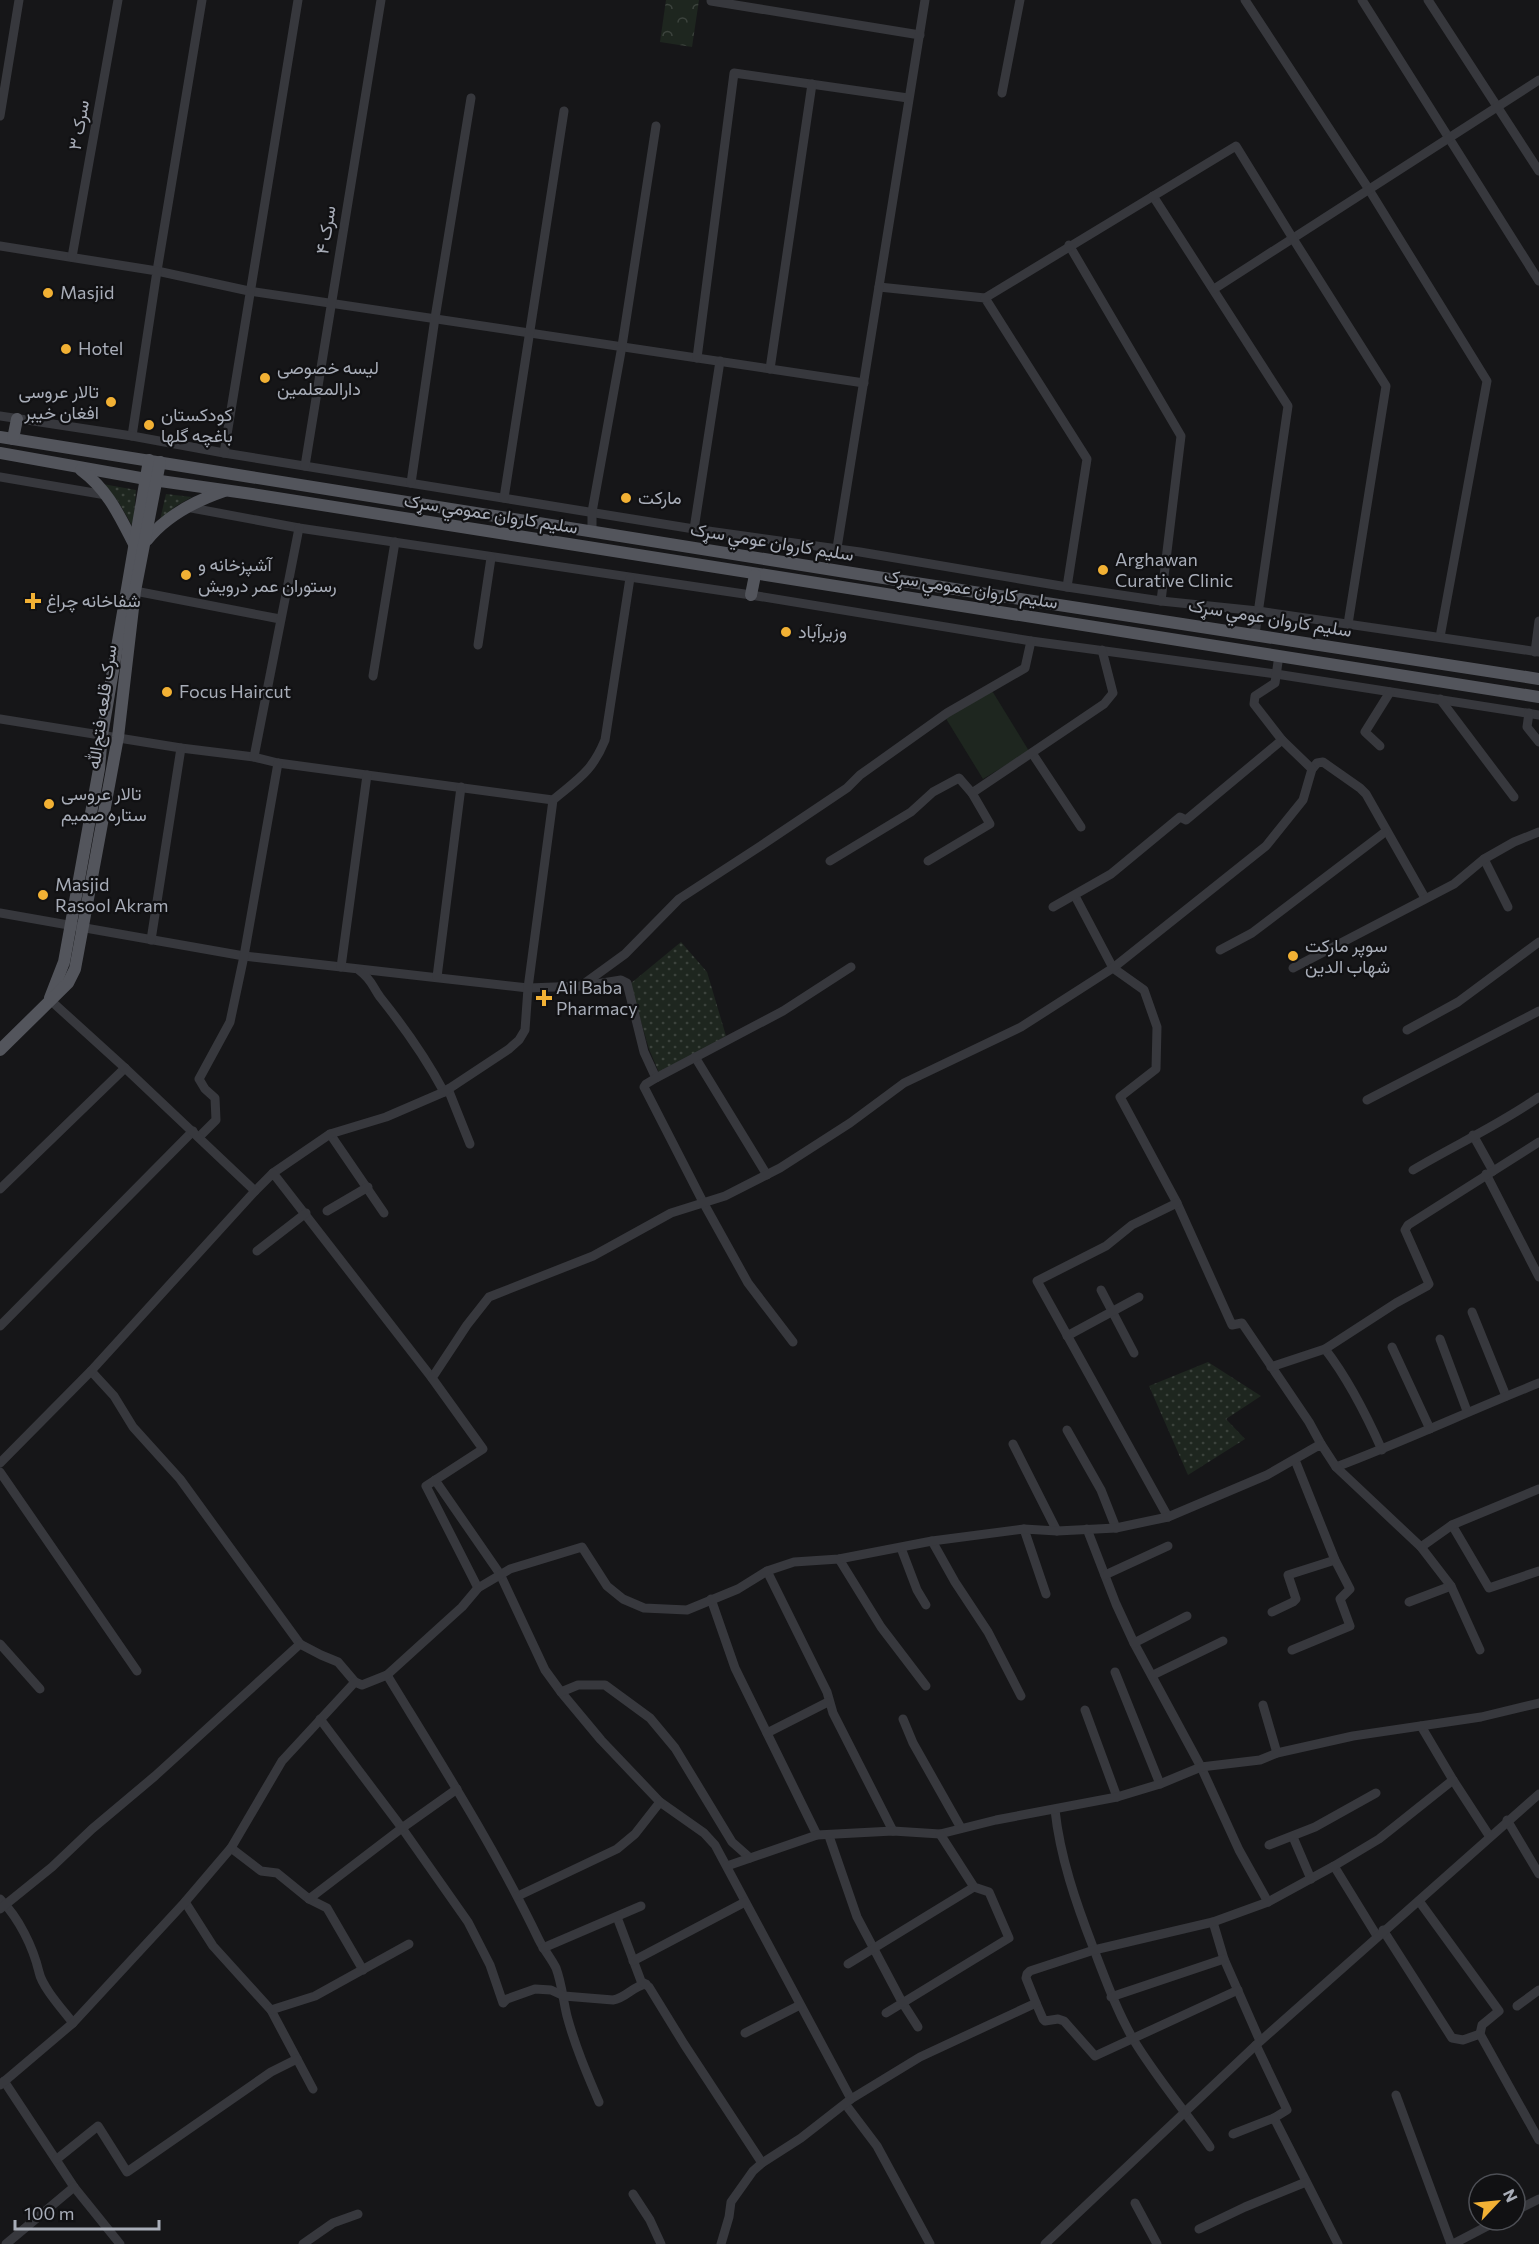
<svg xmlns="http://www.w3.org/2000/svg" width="1539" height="2244" font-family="Commissioner,Vazirmatn,sans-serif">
  <defs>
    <pattern id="grass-dots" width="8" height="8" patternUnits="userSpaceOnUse" patternTransform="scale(1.5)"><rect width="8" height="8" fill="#1e261f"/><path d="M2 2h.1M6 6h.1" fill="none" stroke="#3c433d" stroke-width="1.8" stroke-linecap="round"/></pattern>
    <pattern id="forest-crowns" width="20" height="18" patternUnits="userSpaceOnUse" patternTransform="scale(1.5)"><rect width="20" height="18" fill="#1e261f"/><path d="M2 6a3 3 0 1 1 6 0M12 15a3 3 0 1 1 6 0" fill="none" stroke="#3c433d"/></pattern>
  </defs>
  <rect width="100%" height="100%" fill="#161618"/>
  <g fill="url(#grass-dots)">
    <path d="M103 484 136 490 133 527 118 501Z"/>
    <path d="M166 494 192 497 176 506 160 520Z"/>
    <path d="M681 942 707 972 726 1036 660 1075 649 1049 630 984Z"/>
    <path d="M1208 1362 1261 1396 1226 1419 1245 1439 1188 1475 1149 1386Z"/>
  </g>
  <path fill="url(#forest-crowns)" d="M666 0H699L692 47 660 42Z"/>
  <path fill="#1e261f" d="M991 689 1029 751 983 779 945 717Z"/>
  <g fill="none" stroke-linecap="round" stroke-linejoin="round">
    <g stroke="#37383d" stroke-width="9">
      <path d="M202 0 157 271 249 291 864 383"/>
      <path d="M1245 0 1368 188 1487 381 1440 637"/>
      <path d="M1362 0 1539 281"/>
      <path d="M1428 0 1539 171"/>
      <path d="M711 1 920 35"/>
      <path d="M1002 93 1020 0"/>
      <path d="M0 116 19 0"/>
      <path d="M1153 196 1288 406 1255 634"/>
      <path d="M1069 245 1181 436 1161 601"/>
      <path d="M0 246 157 271 132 436"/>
      <path d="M72 257 118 0"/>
      <path d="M879 287 985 298 1087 459 1067 587"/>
      <path d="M1214 289 1539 80"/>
      <path d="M985 298 1236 146 1292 237 1386 386 1348 624"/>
      <path d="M697 358 734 73 908 98"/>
      <path d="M770 369 812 84"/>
      <path d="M0 416 132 436 224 453 694 529 860 552 1067 587 1161 601 1258 611 1539 652"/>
      <path d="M224 453 298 0"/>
      <path d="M305 466 381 0"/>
      <path d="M0 477 106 495"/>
      <path d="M411 483 435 318 471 98"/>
      <path d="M504 498 564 111"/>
      <path d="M186 507 299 528 751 595 1031 641 1276 674 1539 715"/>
      <path d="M694 529 720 361"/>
      <path d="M592 532V512L622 346 656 126"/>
      <path d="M837 548 925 0"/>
      <path d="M135 591 280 619"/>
      <path d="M478 645 491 558"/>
      <path d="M1535 652 1539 621"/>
      <path d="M373 676 395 542"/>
      <path d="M1440 699 1514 797"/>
      <path d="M1529 713 1527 727 1539 742"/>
      <path d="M0 719 181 748 254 757 278 763 553 800"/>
      <path d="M1380 746 1365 732 1390 692"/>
      <path d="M1032 753 1081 827"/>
      <path d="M254 757 299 528"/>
      <path d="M1312 769 1317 763 1323 762 1360 788 1366 794 1425 898"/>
      <path d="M1484 859 1508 907"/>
      <path d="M830 861 911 812 933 792 959 778 972 793 1104 704 1113 693 1102 650"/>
      <path d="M928 861 990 824 972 793"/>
      <path d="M1075 896 1113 968 1144 990 1157 1027 1156 1069 1120 1097 1177 1203 1232 1325 1242 1323 1309 1422 1321 1444"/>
      <path d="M1053 907 1111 874 1180 817 1186 820 1282 740"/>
      <path d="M0 913 244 956 528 988 581 986 625 954 679 899 759 847 847 788 860 775 947 713 1025 668 1031 641"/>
      <path d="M151 940 181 748"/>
      <path d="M1220 950 1252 933 1385 832"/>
      <path d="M341 967 367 775"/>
      <path d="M1293 968 1454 884 1484 859 1514 842 1539 832"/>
      <path d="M360 971C372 980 372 986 380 997 404 1027 426 1058 444 1092"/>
      <path d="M437 977 461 787"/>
      <path d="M584 986 621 980 627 983 644 1052 656 1078"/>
      <path d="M1407 1030 1458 1002 1539 942"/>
      <path d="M695 1057 767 1175"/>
      <path d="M448 1089 470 1144"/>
      <path d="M1367 1100 1539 1011"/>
      <path d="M330 1134 384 1213"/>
      <path d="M1473 1135 1493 1171"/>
      <path d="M199 1137 216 1120 215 1098 205 1089 199 1079 230 1022 244 956 278 763"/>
      <path d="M1413 1170C1455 1145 1499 1125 1539 1097"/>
      <path d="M273 1173 330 1134 386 1117 444 1092 509 1049 519 1040 525 1030 528 988 553 800C578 779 592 772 605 740L630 578"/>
      <path d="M1486 1174 1539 1277"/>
      <path d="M0 1189 125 1068"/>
      <path d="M255 1191 273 1173 432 1378"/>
      <path d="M327 1211 368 1187"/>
      <path d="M257 1251 306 1213"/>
      <path d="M1101 1290 1134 1353"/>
      <path d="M1472 1312 1506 1396"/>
      <path d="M0 1326 193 1131"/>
      <path d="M1067 1336 1139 1297"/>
      <path d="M1440 1339 1467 1411"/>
      <path d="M793 1342 748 1283 703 1202 644 1087 646 1084 656 1078 783 1011 851 967"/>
      <path d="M1392 1347 1430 1429"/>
      <path d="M1325 1349C1349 1380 1366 1414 1382 1450"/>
      <path d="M1271 1367 1325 1349 1396 1303 1427 1286 1429 1284 1405 1230 1408 1225 1539 1142"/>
      <path d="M91 1371 114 1396 133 1427 180 1479 300 1644"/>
      <path d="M1067 1430 1101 1490 1116 1528"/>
      <path d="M1013 1444 1057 1531"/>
      <path d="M0 1463 91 1371 255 1191 125 1068 49 999"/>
      <path d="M1336 1467C1405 1441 1471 1410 1539 1383"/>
      <path d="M0 1472 137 1671"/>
      <path d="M435 1480 500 1574 545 1670 561 1692 601 1740 660 1802 704 1833 715 1845 851 2099"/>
      <path d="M1168 1517 1037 1281 1106 1246 1132 1225 1177 1203"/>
      <path d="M1452 1525 1489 1588 1539 1571"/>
      <path d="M1024 1529 1046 1594"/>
      <path d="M1087 1529 1116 1604 1134 1643 1201 1767 1239 1850 1268 1902"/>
      <path d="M932 1541 955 1582 988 1632 1021 1696"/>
      <path d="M1421 1547 1452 1525 1539 1489"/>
      <path d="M901 1548 917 1590 926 1605"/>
      <path d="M839 1559 881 1627 926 1686"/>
      <path d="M767 1571 827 1692 833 1713 893 1831"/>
      <path d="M1105 1575 1168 1546"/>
      <path d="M478 1588 426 1486 483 1449 432 1378 467 1325 489 1297 593 1256 671 1213 725 1196 780 1168 850 1123 904 1083 1021 1027 1113 968 1266 846 1303 800 1312 769 1282 740 1254 704 1255 696 1275 683 1279 655"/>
      <path d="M711 1599 735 1668 817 1835"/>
      <path d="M1409 1602 1451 1586"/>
      <path d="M1272 1612 1293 1602 1296 1599 1288 1575 1335 1560"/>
      <path d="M1134 1643 1187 1616"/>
      <path d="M0 1644 40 1689"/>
      <path d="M1292 1650 1350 1626 1340 1599 1350 1589 1335 1560 1295 1460"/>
      <path d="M1115 1672 1160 1784"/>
      <path d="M387 1675C440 1762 495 1848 539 1940 544 1950 551 1958 556 1968 562 1984 563 2000 567 2016 575 2046 587 2074 599 2102"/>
      <path d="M1153 1675 1223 1641"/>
      <path d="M561 1692 578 1685H605L650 1718 675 1748 732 1842 750 1858"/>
      <path d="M1263 1705 1277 1753"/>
      <path d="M1085 1710 1117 1797"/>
      <path d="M320 1719 402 1828 468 1922 490 1965 503 2003 507 1999 535 1989 551 1990 564 1996 613 2000C626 1998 633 1986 646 1984"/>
      <path d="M903 1719 913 1743 961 1828"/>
      <path d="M1421 1726 1453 1780 1490 1837"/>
      <path d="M767 1733 828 1702"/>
      <path d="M1055 1810C1060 1857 1076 1903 1093 1947 1105 1978 1116 2009 1133 2039 1156 2077 1185 2111 1210 2147"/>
      <path d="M1507 1820 1539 1874"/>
      <path d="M829 1836 857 1917 902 2002 918 2027"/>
      <path d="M1293 1837 1311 1879"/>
      <path d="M1269 1845 1315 1827 1376 1793"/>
      <path d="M231 1848 261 1871 277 1873 309 1899 327 1908 363 1970"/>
      <path d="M727 1866 817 1835 893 1831 940 1834 996 1820 1117 1797 1160 1784 1201 1767 1260 1760 1277 1753 1353 1736 1481 1717 1539 1703"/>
      <path d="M1334 1866 1377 1936"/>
      <path d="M518 1896 617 1849 635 1834 660 1802"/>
      <path d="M0 1899C19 1918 33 1947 39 1972 42 1987 63 2010 73 2023"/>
      <path d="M309 1899 402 1828 457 1789"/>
      <path d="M1419 1901 1499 2011 1482 2025 1480 2034 1539 2140"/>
      <path d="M185 1902 213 1946 271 2010 313 2089"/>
      <path d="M0 1909 52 1867 92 1829 155 1776 300 1644 321 1655 338 1662 355 1682"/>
      <path d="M617 1917 641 1981 649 1987 684 2044 762 2163"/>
      <path d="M1213 1922 1224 1959 1260 2041"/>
      <path d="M1383 1930 1452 2038 1463 2040 1480 2034"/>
      <path d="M543 1948 641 1906"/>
      <path d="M633 1961 745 1902"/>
      <path d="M848 1964 974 1887"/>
      <path d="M1111 1997 1224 1959"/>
      <path d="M1036 2003 1043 2019 1045 2021 1058 2019 1064 2021 1095 2056 1238 1990"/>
      <path d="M1517 2006 1539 1990"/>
      <path d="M271 2010 315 1996 409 1944"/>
      <path d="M886 2013 1009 1938 989 1892 974 1887 940 1834"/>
      <path d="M745 2033 800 2005"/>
      <path d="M1256 2045 1287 2110 1274 2118 1338 2244"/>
      <path d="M4 2081 74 2187 120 2244"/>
      <path d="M0 2085 73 2023 185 1902 231 1848 282 1761 355 1682 362 1685 387 1675 462 1607 478 1588 510 1569 582 1547 607 1586 623 1599 644 1608 687 1610 738 1589 767 1571 794 1562 839 1559 932 1541 1024 1529 1057 1531 1116 1528 1168 1517 1267 1475 1321 1444 1336 1467 1421 1547 1451 1586 1480 1650"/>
      <path d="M1396 2095 1451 2244"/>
      <path d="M846 2105 877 2146 930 2244"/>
      <path d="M1233 2134 1274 2118"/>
      <path d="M57 2159 98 2126 127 2172 271 2072 297 2059"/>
      <path d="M633 2194 650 2220 661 2244"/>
      <path d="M1135 2203 1157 2244"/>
      <path d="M1515 2211 1539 2199"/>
      <path d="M1199 2229 1245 2207 1306 2182"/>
      <path d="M6 2244 74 2187"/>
      <path d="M303 2244 333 2223 358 2214"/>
      <path d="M721 2244 729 2217 731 2202 753 2171 762 2163 801 2138 851 2099 920 2057 1036 2003 1026 1978 1027 1974 1030 1971 1094 1950 1213 1922 1268 1902 1334 1866 1379 1839 1453 1780"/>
      <path d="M1045 2244 1256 2045 1539 1794"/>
      <path d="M1453 2244 1499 2220"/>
    </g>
    <g stroke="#53555c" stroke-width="12">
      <path d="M0 437 877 577 1539 679"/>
      <path d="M13 439 17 419"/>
      <path d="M0 453 146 479 252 494 1539 697"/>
      <path d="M81 470C108 490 119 515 134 544"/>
      <path d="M147 540C167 515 195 501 224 491"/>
      <path d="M751 595 755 575"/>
      <path d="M50 998 64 962 99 769 102 735 149 460"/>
      <path d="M0 1050 68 983 75 969 118 737 135 591 160 462"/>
    </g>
  </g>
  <g fill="#f2b134" stroke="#111113" stroke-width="2">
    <circle cx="48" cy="293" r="6"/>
    <circle cx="66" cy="349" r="6"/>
    <circle cx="265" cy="378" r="6"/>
    <circle cx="111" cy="402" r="6"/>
    <circle cx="149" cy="425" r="6"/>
    <circle cx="626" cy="498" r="6"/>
    <circle cx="1103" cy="570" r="6"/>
    <circle cx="186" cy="575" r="6"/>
    <path d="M30 592h6v6h6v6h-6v6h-6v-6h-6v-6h6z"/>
    <circle cx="786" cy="632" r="6"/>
    <circle cx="167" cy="692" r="6"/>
    <circle cx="49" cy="804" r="6"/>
    <circle cx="43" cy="895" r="6"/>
    <circle cx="1293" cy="956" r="6"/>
    <path d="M541 989h6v6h6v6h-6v6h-6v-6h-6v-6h6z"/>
  </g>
  <g text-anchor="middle" stroke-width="4.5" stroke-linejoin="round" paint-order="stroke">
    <g font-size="18" fill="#a8adb8" stroke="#111113">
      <text transform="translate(79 125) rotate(-80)" y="6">سرک ۳</text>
      <text transform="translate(326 230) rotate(-81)" y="6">سرک ۴</text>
      <text transform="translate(491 514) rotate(9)" y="6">سلیم کاروان عمومي سړک</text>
      <text transform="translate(772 542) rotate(9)" y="6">سلیم کاروان عومي سړک</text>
      <text transform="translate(971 589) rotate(9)" y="6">سلیم کاروان عمومي سړک</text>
      <text transform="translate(1270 618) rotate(9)" y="6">سلیم کاروان عومي سړک</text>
      <text transform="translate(102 707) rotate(-82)" y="6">سرک قلعه فتح‌الله</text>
    </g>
    <g font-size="18" fill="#a8adb8" stroke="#111113" text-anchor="start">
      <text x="60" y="299">Masjid</text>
      <text x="78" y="355">Hotel</text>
      <text x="277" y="374">لیسه خصوصی<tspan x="277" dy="21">دارالمعلمین</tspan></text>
      <text x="99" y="398" text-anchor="end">تالار عروسی<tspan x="99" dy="21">افغان خیبر</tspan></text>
      <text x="161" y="421">کودکستان<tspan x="161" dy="21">باغچه گلها</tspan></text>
      <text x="638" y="504">مارکت</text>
      <text x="1115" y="566">Arghawan<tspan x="1115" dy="21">Curative Clinic</tspan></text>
      <text x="198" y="571">آشپزخانه و<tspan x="198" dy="21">رستوران عمر درویش</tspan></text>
      <text x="46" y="607">شفاخانه چراغ</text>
      <text x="798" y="638">وزیرآباد</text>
      <text x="179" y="698">Focus Haircut</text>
      <text x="61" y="800">تالار عروسی<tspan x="61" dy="21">ستاره صمیم</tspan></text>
      <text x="55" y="891">Masjid<tspan x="55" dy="21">Rasool Akram</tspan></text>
      <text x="1305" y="952">سوپر مارکت<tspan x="1305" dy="21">شهاب الدین</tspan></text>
      <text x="556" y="994">Ail Baba<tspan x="556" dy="21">Pharmacy</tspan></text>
    </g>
  </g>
  <g transform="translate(1497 2202) rotate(64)"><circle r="28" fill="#111113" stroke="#4d4f55" stroke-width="1.5"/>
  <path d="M0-4.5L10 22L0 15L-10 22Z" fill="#f2b134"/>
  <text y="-9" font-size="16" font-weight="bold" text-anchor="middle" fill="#a8adb8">N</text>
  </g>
  <path d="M15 2220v9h144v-9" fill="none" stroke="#a8adb8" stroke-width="3"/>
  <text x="24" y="2220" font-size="18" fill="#a8adb8" stroke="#111113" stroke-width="4.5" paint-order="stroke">100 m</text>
</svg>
